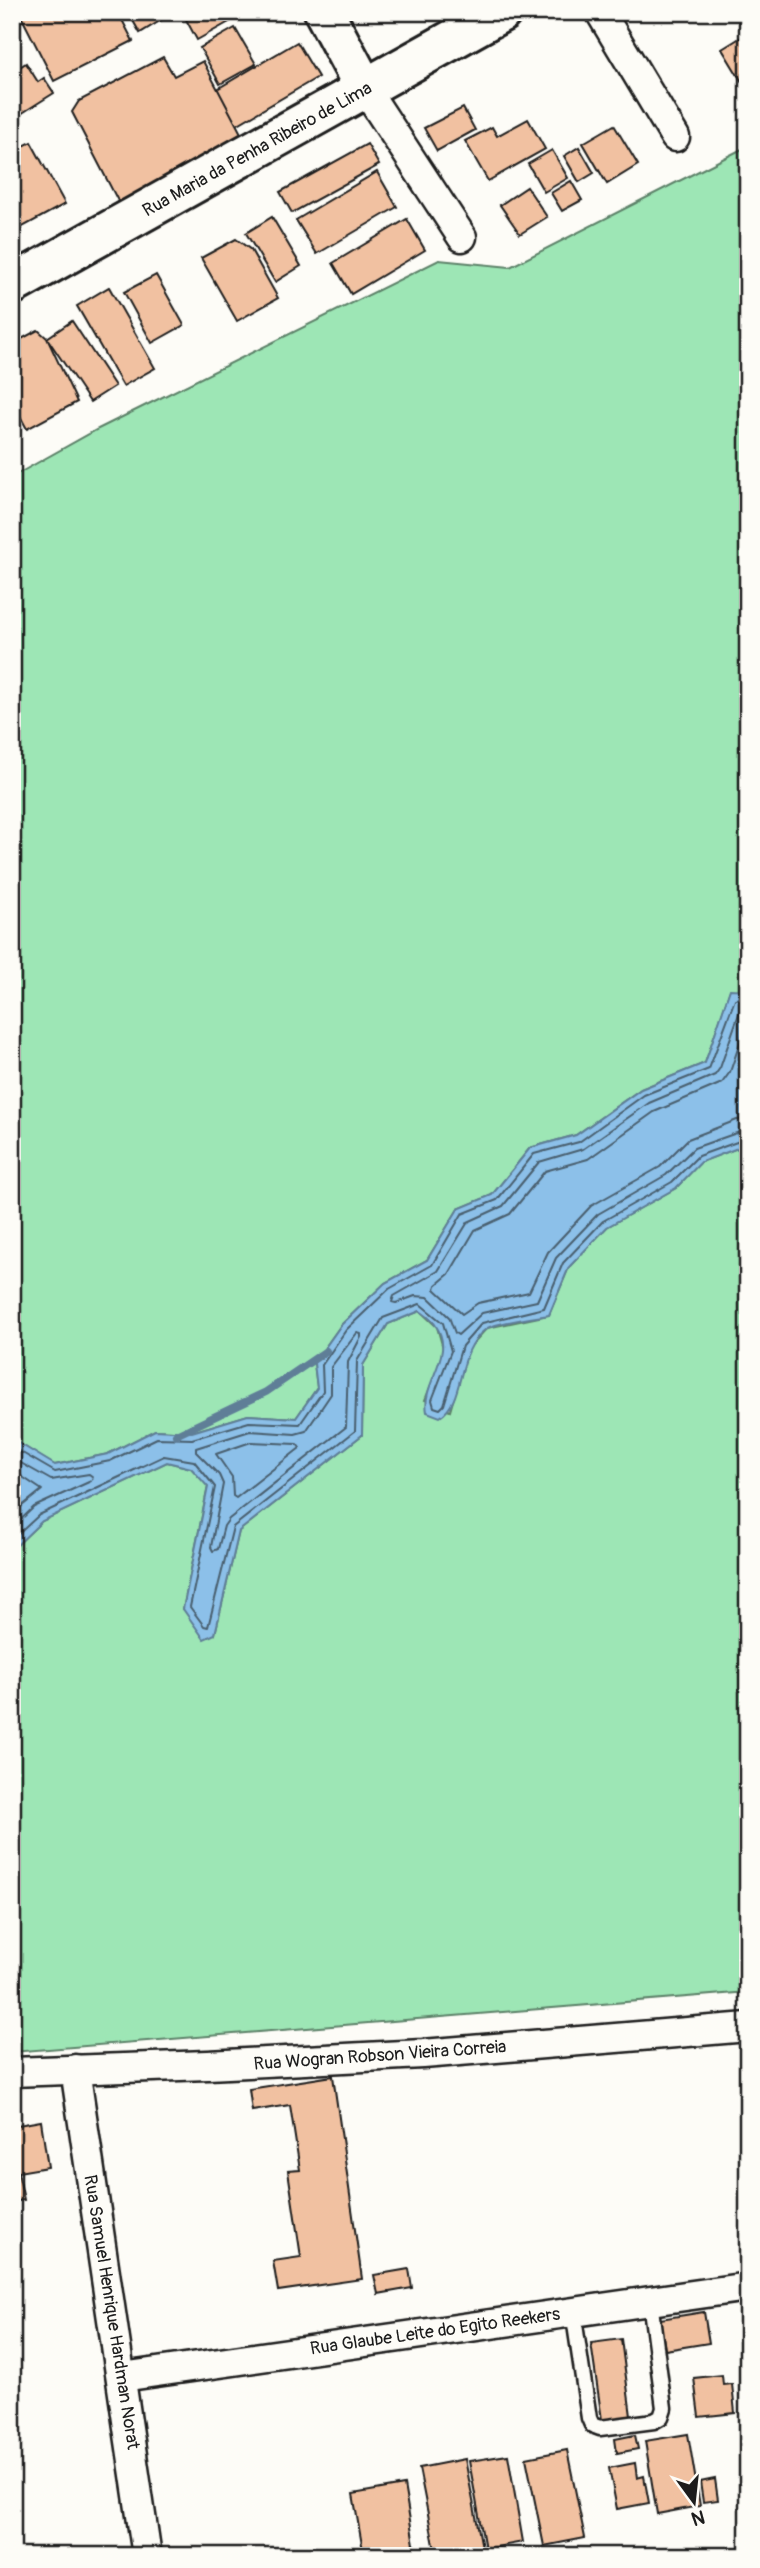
<svg xmlns="http://www.w3.org/2000/svg" width="760" height="2568" font-family="Pangolin,sans-serif">
  <rect width="100%" height="100%" fill="#fdfcf7"/>
  <filter id="ink" filterUnits="userSpaceOnUse"><feTurbulence type="fractalNoise" baseFrequency=".0143" numOctaves="2"/><feDisplacementMap in="SourceGraphic" scale="14" xChannelSelector="R" yChannelSelector="G"/><feConvolveMatrix kernelMatrix="1 2 1 2 8 2 1 2 1" color-interpolation-filters="sRGB"/></filter>
  <g filter="url(#ink)">
    <g fill="#9de6b5" stroke="#5c8168" stroke-width="2">
      <path d="M748 146V990H730L705 1063 641 1089 576 1135 530 1148 492 1195 458 1209 427 1260 385 1283 341 1325 314 1363 317 1388 296 1418 248 1415 192 1432 155 1430 108 1454 54 1465 12 1439V477L98 429 439 260 510 267Z"/>
      <path d="M748 1144V1992L12 2052V1550L42 1521 167 1462 191 1468 208 1486 183 1609 215 1634 239 1531 362 1435 363 1365 388 1324 420 1311 437 1327 444 1352 425 1400 450 1411 468 1349 487 1328 549 1315 569 1267 607 1227 676 1188 701 1162Z"/>
    </g>
    <path fill="#8cc0e9" stroke="#5f7e97" stroke-width="2" d="M730 989 748 990V1144L701 1162 676 1188 607 1227 569 1267 549 1315C536 1317 494 1323 486 1329 455 1352 466 1400 440 1417L427 1412C421 1382 456 1355 436 1326 433 1320 425 1315 420 1311L388 1324 363 1365 362 1435 239 1531 215 1634 204 1639 183 1609 208 1487 191 1468 167 1462 42 1521 12 1550V1439L55 1465 108 1454 155 1430 192 1432 248 1415 296 1418 317 1388 314 1363 341 1325 385 1283 427 1260 458 1209 492 1195 530 1148 576 1135 641 1089 705 1063Z"/>
    <g fill="none" stroke-linecap="round" stroke-linejoin="round">
      <g stroke="#495e6e" stroke-width="2">
        <path d="M748 1006 741 1008 720 1068 715 1075 649 1103 583 1149 539 1162 503 1206 468 1222 438 1271 394 1296 392 1302 396 1303 415 1296 428 1297 449 1317 455 1333 458 1335 482 1313 537 1301 556 1258 598 1214 666 1175 694 1148 748 1129"/>
        <path d="M748 1019 730 1072 722 1083 654 1112 588 1159 545 1171 510 1214 475 1230 449 1274 436 1285 435 1289 462 1314 478 1303 529 1292 548 1252 591 1206 660 1167 688 1139 737 1120 748 1119"/>
        <path d="M357 1333 361 1334V1337L348 1362 346 1427 229 1519 224 1526 218 1549 213 1551 211 1547 223 1484 219 1475 196 1452V1448L250 1431 295 1434 306 1431 331 1394V1367Z"/>
        <path d="M251 1442 297 1444 300 1448 236 1498 233 1496 232 1477 216 1454Z"/>
        <path d="M12 1447 55 1472 110 1461 157 1438 192 1439 249 1422 300 1424 323 1391 322 1365 346 1330 389 1289 432 1265 462 1214 497 1200 534 1154 579 1142 644 1095 709 1069 735 999 748 997"/>
        <path d="M12 1458 51 1480 89 1474 93 1477 91 1481 34 1507 12 1528"/>
        <path d="M12 1470 42 1490 12 1514"/>
        <path d="M12 1540 39 1515 164 1456 194 1461 215 1487 190 1607 204 1626 208 1627 233 1527 355 1431 357 1361 383 1318 420 1304 443 1323 451 1351 432 1400 434 1407 440 1409 444 1405 462 1346 482 1323 544 1308 563 1263 603 1221 672 1182 698 1156 748 1138"/>
      </g>
      <path stroke="#5f7e97" stroke-width="8" d="M176 1435 266 1392 326 1351"/>
    </g>
    <g fill="#f1c1a1" stroke="#1c1c1c" stroke-width="2">
      <path d="M19 12H118L133 41 54 81Z"/>
      <path d="M128 12H173V13L140 33Z"/>
      <path d="M182 12H247L197 40Z"/>
      <path d="M235 28 256 64 220 84 200 48Z"/>
      <path d="M748 33V92L722 49Z"/>
      <path d="M297 42 318 77 228 130 207 95Z"/>
      <path d="M163 57 174 76 203 61 244 139 119 203 72 112 79 101Z"/>
      <path d="M26 63 38 82 44 78 54 93 16 117 12 112V72Z"/>
      <path d="M463 108 475 130 437 151 424 128Z"/>
      <path d="M528 119 545 149 488 181 465 141 492 127 497 136Z"/>
      <path d="M614 125 638 165 607 184 583 143Z"/>
      <path d="M31 142 65 204 19 229 12 217V152Z"/>
      <path d="M367 144 379 165 292 213 280 192Z"/>
      <path d="M579 147 594 173 579 182 564 156Z"/>
      <path d="M552 150 568 178 544 192 528 164Z"/>
      <path d="M377 172 397 207 317 254 296 220Z"/>
      <path d="M571 181 582 200 562 211 551 193Z"/>
      <path d="M527 187 547 217 520 234 500 205Z"/>
      <path d="M272 217 301 266 275 282 246 233Z"/>
      <path d="M407 219 425 250 351 294 333 263Z"/>
      <path d="M236 239 251 250 278 298 237 321 201 258Z"/>
      <path d="M156 275 184 325 152 343 124 292Z"/>
      <path d="M109 287 155 368 123 386 77 306Z"/>
      <path d="M72 321 115 386 90 402 47 338Z"/>
      <path d="M38 330 47 338 77 402 27 429 12 401V344Z"/>
      <path d="M333 2076 362 2279 278 2291 273 2261 301 2257 288 2171 300 2170 290 2105 252 2111 249 2089Z"/>
      <path d="M41 2121 48 2167 18 2172 24 2200 12 2202V2126Z"/>
      <path d="M409 2269 412 2288 378 2294 374 2275Z"/>
      <path d="M704 2312 709 2343 665 2350 660 2319Z"/>
      <path d="M621 2339 631 2416 602 2420 591 2343Z"/>
      <path d="M722 2375 723 2385 732 2384 735 2413 699 2417 694 2378Z"/>
      <path d="M688 2434 700 2506 657 2514 645 2441Z"/>
      <path d="M635 2435 638 2449 617 2453 615 2439Z"/>
      <path d="M567 2450 585 2538 544 2546 526 2458Z"/>
      <path d="M508 2455 523 2542 485 2549 469 2461Z"/>
      <path d="M465 2459 483 2553 459 2556 457 2545 435 2550 419 2468Z"/>
      <path d="M635 2463 637 2478 644 2476 649 2503 617 2509 609 2468Z"/>
      <path d="M715 2479 718 2500 703 2502 700 2482Z"/>
      <path d="M404 2485 416 2556H364L353 2494Z"/>
    </g>
    <g fill="none" stroke-linecap="round" stroke-linejoin="round">
      <defs>
        <path id="lane" d="M573 2311 589 2418 592 2425 600 2428 654 2421 661 2417 664 2408 650 2301"/>
        <g id="street">
          <path d="M600 12 675 137"/>
          <path d="M365 89 462 237"/>
          <path d="M75 2069 147 2556"/>
          <path d="M12 2072 208 2065 423 2054 748 2027"/>
          <path d="M122 2377 748 2287"/>
        </g>
        <g id="secondary">
          <path d="M324 12 365 89"/>
          <path d="M12 285 502 12"/>
        </g>
      </defs>
      <use href="#lane" stroke="#1c1c1c" stroke-width="19"/>
      <use href="#street" stroke="#1c1c1c" stroke-width="33"/>
      <use href="#secondary" stroke="#1c1c1c" stroke-width="44"/>
      <use href="#lane" stroke="#fdfcf7" stroke-width="14"/>
      <use href="#street" stroke="#fdfcf7" stroke-width="28"/>
      <use href="#secondary" stroke="#fdfcf7" stroke-width="38"/>
    </g>
  </g>
  <g text-anchor="middle" stroke-width="5" stroke-linejoin="round" paint-order="stroke">
    <g font-size="18" fill="#1c1c1c" stroke="#fdfcf7">
      <text transform="translate(257 149) rotate(-29)" y="6">Rua Maria da Penha Ribeiro de Lima</text>
      <text transform="translate(380 2055) rotate(-4)" y="6">Rua Wogran Robson Vieira Correia</text>
      <text transform="translate(112 2312) rotate(81)" y="6">Rua Samuel Henrique Hardman Norat</text>
      <text transform="translate(435 2331) rotate(-8)" y="6">Rua Glaube Leite do Egito Reekers</text>
    </g>
  </g>
  <rect width="760" height="2568" fill="none" stroke="#fdfcf7" stroke-width="42"/>
  <rect x="21" y="21" width="718" height="2526" fill="none" stroke="#1c1c1c" stroke-width="2.5" filter="url(#ink)"/>
  <g transform="translate(694 2502) rotate(165)" stroke="#fdfcf7" stroke-width="5" paint-order="stroke">
  <path d="M0-5L12 26L0 18L-12 26Z" fill="#1c1c1c"/>
  <text y="-10" font-size="19" font-weight="bold" text-anchor="middle" fill="#1c1c1c">N</text>
  </g>
</svg>
